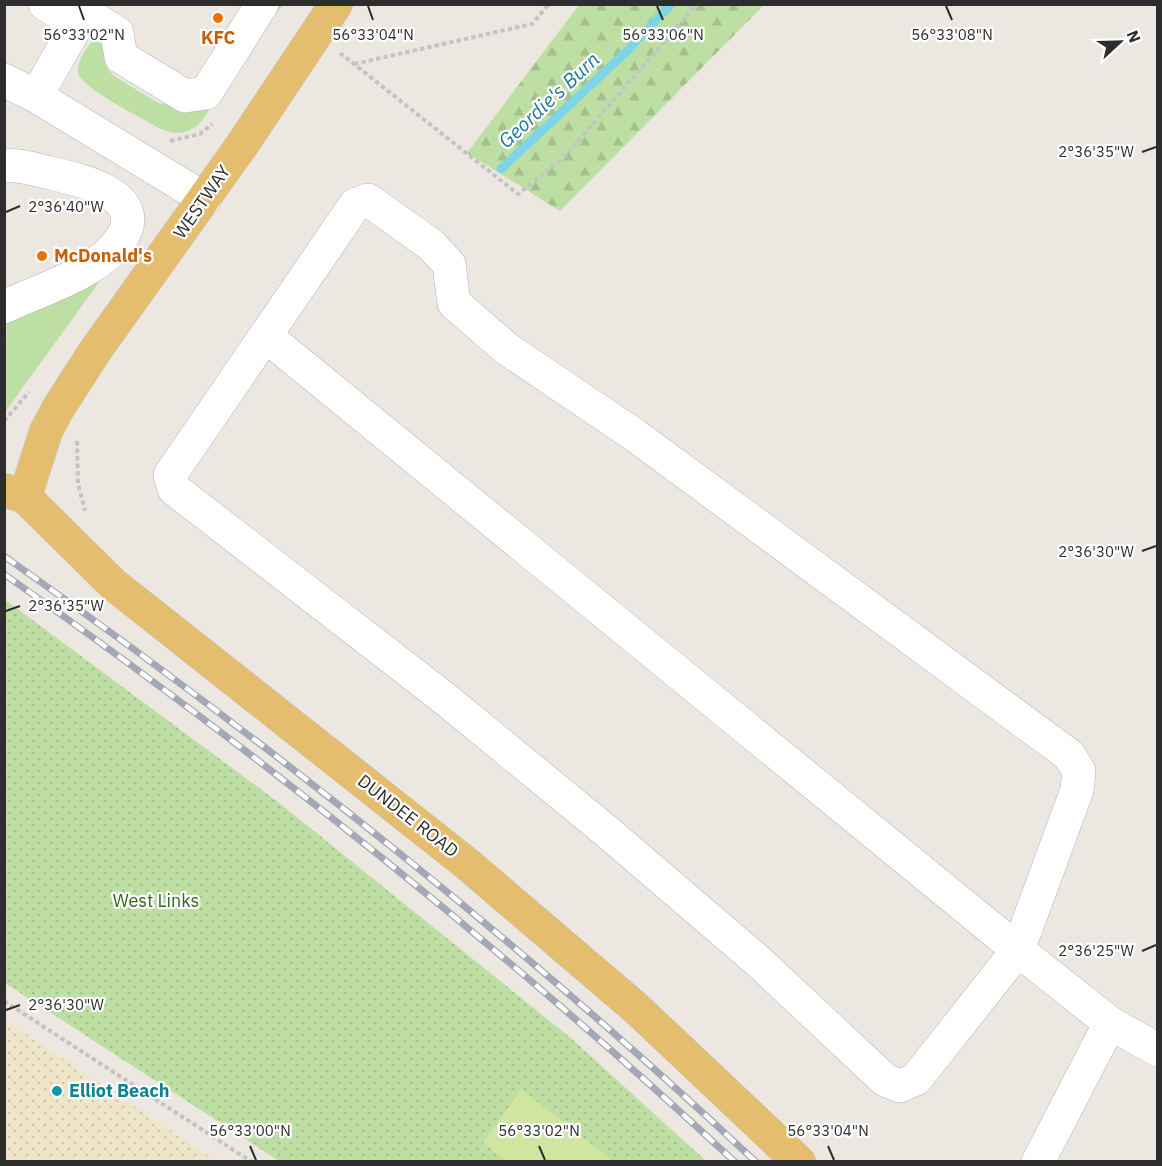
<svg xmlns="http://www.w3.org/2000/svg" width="1162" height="1166" font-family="'IBM Plex Sans',sans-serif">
  <defs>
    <pattern id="forest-firs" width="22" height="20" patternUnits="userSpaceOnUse" patternTransform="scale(1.5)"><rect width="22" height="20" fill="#bedfa3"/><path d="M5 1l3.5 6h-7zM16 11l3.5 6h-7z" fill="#a4c08d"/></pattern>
    <pattern id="sand-dots" width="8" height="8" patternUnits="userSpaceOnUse" patternTransform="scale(1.5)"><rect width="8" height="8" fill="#efe5c8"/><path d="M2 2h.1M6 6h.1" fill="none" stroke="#cdc5ac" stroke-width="1.8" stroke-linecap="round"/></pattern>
    <pattern id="park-dots" width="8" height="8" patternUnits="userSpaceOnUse" patternTransform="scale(1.5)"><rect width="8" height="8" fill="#bedfa3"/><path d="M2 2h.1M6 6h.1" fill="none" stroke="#a4c08d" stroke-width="1.8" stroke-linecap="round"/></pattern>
  </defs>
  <rect width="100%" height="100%" fill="#ede7e1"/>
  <g fill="#bedfa3">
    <path d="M265 5H284C262 28 240 53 223 81 215 94 210 114 198 125 185 135 173 135 159 128 143 118 81 89 78 72 76 61 88 47 94 38L105 44 107 68 114 76 160 104 188 102Z"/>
    <path d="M122 187 139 199 145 214 131 238 5 412 7 312 104 268Z"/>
  </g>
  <path fill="url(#forest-firs)" d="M579 5H764L560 211 467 153Z"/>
  <path fill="url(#sand-dots)" d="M5 1020 216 1161H5Z"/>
  <path fill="url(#park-dots)" d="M4 599 278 802 572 1039 706 1161H279L5 983Z"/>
  <path fill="#cfe5a0" d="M521 1089 613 1161H507L483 1143Z"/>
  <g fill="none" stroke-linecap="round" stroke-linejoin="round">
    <path stroke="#7ed5e5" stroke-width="9" d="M501 169 628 50 671 4"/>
    <defs>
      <g id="minor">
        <path d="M45 4 78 25"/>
        <path d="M84 12 117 33 121 57 185 96 206 93 262 4"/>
        <path d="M4 80 36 96 205 199"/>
        <path d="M36 96 89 4"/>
        <path d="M4 166C19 164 36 170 50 173 86 181 158 198 114 248 90 275 37 291 4 307"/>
        <path d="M368 200 430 244 449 264 454 303 507 349 636 436 1069 755 1079 771 1077 790 1018 950 916 1079 900 1086 885 1080 758 961 605 830 444 698 174 489 170 475 355 205Z"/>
        <path d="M266 336 1018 950 1110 1023 1158 1050"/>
        <path d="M1038 1162 1110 1023"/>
      </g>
      <g id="major">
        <path d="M4 490 25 497 113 584 466 863 637 1009 799 1162"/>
        <path d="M25 497 46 431 59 407 95 351 242 145 336 4"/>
      </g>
    </defs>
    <use href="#minor" stroke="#b2b5bc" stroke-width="34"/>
    <use href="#major" stroke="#c4c4c4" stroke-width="34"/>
    <g stroke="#c4c4c4" stroke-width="4" stroke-dasharray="4.5 3" stroke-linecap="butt">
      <path d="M340 53 518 194 564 157 697 4"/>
      <path d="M354 64 532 24 549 4"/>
      <path d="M170 141 200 134 212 124"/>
      <path d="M4 421 29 392"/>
      <path d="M77 441 78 483 85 511"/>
      <path d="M4 1001 252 1162"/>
    </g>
    <use href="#minor" stroke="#fff" stroke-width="33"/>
    <use href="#major" stroke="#e5bd6e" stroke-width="33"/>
    <defs>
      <g id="rail">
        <path d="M4 556C268 742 521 942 756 1162"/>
        <path d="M4 574C260 754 505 949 735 1162"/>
      </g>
    </defs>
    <use href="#rail" stroke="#a4a8b6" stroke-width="7"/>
    <use href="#rail" stroke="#fff" stroke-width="4.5" stroke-dasharray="14" stroke-linecap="butt"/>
  </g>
  <path fill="none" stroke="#2d2d2d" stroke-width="2" d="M79 6 84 20M368 6 373 20M657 6 663 20M946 6 952 20M1142 152 1156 147M6 212 20 206M1142 551 1156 546M6 611 20 606M1142 951 1156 945M6 1010 20 1005M250 1146 256 1160M539 1146 545 1160M828 1146 834 1160"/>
  <g fill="#e8710a" stroke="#fff" stroke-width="2">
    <circle cx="218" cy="18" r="6"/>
    <circle cx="42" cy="256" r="6"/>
  </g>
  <circle fill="#0f9aa8" stroke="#fff" stroke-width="2" cx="57" cy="1091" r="6"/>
  <g text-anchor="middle" stroke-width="4.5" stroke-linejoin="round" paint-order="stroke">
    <g font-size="18" font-weight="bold" fill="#c56008" stroke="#fff">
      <text x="218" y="44">KFC</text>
      <text x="54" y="262" text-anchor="start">McDonald's</text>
    </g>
    <g font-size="18" fill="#2d2d2d" stroke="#fff">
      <text transform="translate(202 202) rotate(-55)" y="6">WESTWAY</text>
      <text transform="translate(408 816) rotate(38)" y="6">DUNDEE ROAD</text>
    </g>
    <g font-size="18" fill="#376622" stroke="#fff">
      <text x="156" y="907">West Links</text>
    </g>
    <g font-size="18" font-weight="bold" fill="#0d838f" stroke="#fff" text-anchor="start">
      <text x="69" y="1097">Elliot Beach</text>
    </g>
    <g font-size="20" font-style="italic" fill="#1a7895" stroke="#fff">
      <text transform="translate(549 100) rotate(-43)" y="7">Geordie's Burn</text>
    </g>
  </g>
  <g font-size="15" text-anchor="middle" fill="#2d2d2d" stroke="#fff" stroke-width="4.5" stroke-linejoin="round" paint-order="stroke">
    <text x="84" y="40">56°33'02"N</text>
    <text x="373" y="40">56°33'04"N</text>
    <text x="663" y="40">56°33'06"N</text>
    <text x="952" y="40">56°33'08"N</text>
    <text x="1096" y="157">2°36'35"W</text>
    <text x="66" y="212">2°36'40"W</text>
    <text x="1096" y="557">2°36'30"W</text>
    <text x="66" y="611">2°36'35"W</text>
    <text x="1096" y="956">2°36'25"W</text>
    <text x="66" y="1010">2°36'30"W</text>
    <text x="250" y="1136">56°33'00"N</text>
    <text x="539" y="1136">56°33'02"N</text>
    <text x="828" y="1136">56°33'04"N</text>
  </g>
  <rect width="1162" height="1166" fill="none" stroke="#2d2d2d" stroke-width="12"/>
  <g transform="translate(1120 42) rotate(68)" stroke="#ffffff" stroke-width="4.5" paint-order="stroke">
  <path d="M0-4.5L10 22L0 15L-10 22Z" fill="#2d2d2d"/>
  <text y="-9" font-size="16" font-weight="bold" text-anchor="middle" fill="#2d2d2d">N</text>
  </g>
</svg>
